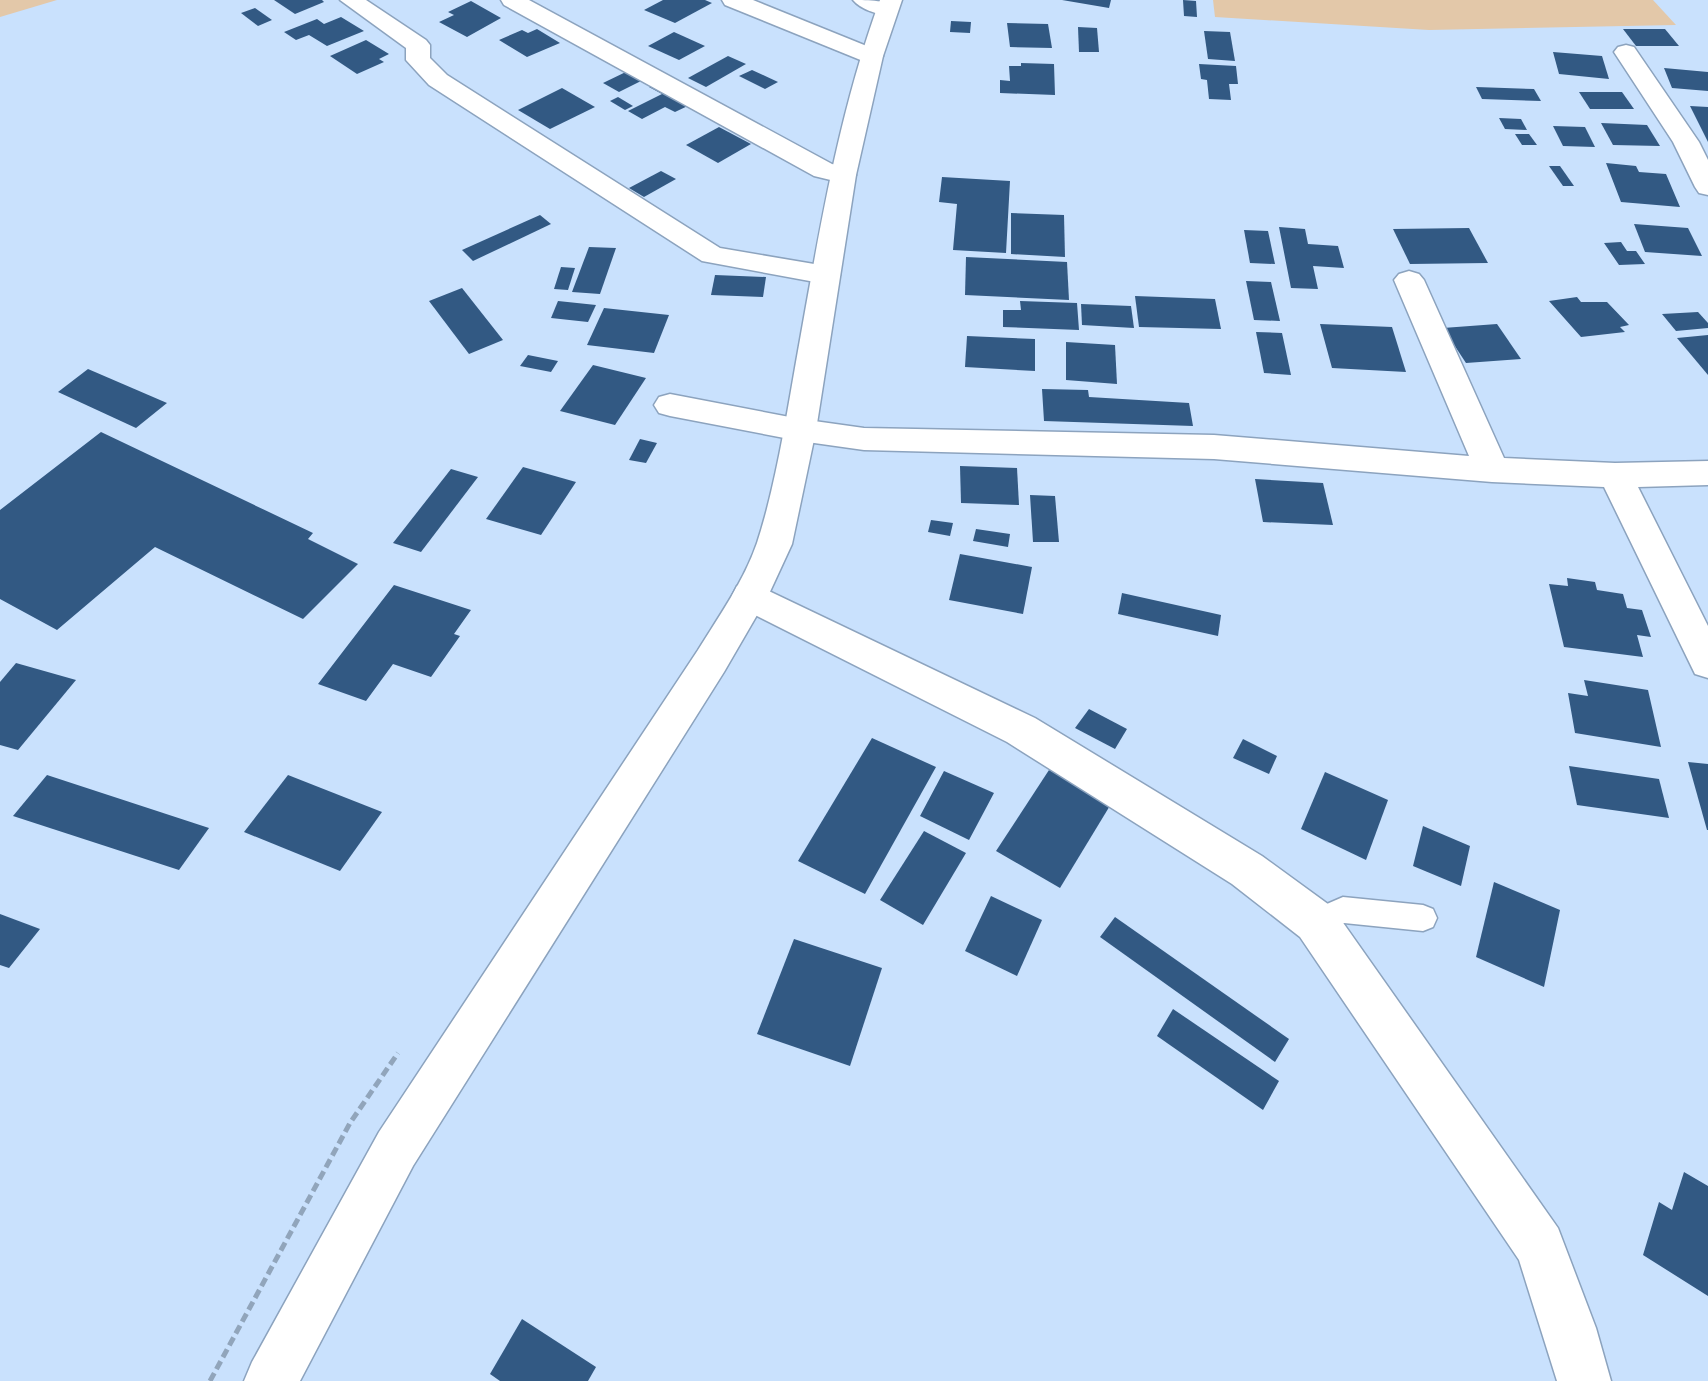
<svg xmlns="http://www.w3.org/2000/svg" width="1708" height="1381" font-family="Raleway,sans-serif">
  <rect width="100%" height="100%" fill="#c9e1fd"/>
  <g fill="#e3c8a9">
    <path d="M0 0H57L0 17Z"/>
    <path d="M1213 0H1653L1676 25 1429 30 1215 17Z"/>
  </g>
  <g fill="#325983">
    <path d="M274 0H322L324 2 295 14Z"/>
    <path d="M663 0H705L712 3 675 23 644 10Z"/>
    <path d="M1062 0H1111L1109 8Z"/>
    <path d="M1183 0 1196 1 1197 17 1184 16Z"/>
    <path d="M471 1 501 18 467 37 439 22 454 15 448 12Z"/>
    <path d="M255 8 272 20 258 26 241 13Z"/>
    <path d="M341 17 364 31 327 46 309 35 296 40 284 32 317 19 324 24Z"/>
    <path d="M951 21 971 22 970 33 950 32Z"/>
    <path d="M1007 23 1048 24 1052 48 1010 47Z"/>
    <path d="M1078 27 1097 28 1099 52H1079Z"/>
    <path d="M537 29 560 43 527 57 499 40 522 30 528 33Z"/>
    <path d="M1623 29H1665L1679 46H1636Z"/>
    <path d="M1204 31 1230 32 1235 61 1208 59Z"/>
    <path d="M674 32 705 46 679 60 648 46Z"/>
    <path d="M366 40 389 54 379 59 384 62 357 74 330 56Z"/>
    <path d="M1553 52 1602 56 1609 79 1559 74Z"/>
    <path d="M728 56 746 64 706 87 688 78Z"/>
    <path d="M1021 63 1054 64 1055 95 1000 93V80L1010 81 1009 66H1021Z"/>
    <path d="M1199 64 1236 66 1238 84H1229L1231 100 1209 99 1207 80 1201 79Z"/>
    <path d="M1664 68 1708 72V91L1672 88Z"/>
    <path d="M632 69 647 78 619 92 603 83Z"/>
    <path d="M752 70 778 82 765 89 739 76Z"/>
    <path d="M657 83 694 103 675 112 665 107 642 119 628 111 662 94 649 87Z"/>
    <path d="M1476 87 1534 89 1541 101 1482 99Z"/>
    <path d="M562 88 595 107 550 129 518 110Z"/>
    <path d="M1579 92H1622L1634 109H1590Z"/>
    <path d="M618 97 633 106 625 110 610 101Z"/>
    <path d="M1690 106 1708 107V142Z"/>
    <path d="M1499 118 1521 119 1527 130 1505 129Z"/>
    <path d="M1601 123 1647 125 1660 146 1613 145Z"/>
    <path d="M1553 126 1585 127 1595 147 1563 146Z"/>
    <path d="M719 127 751 144 718 163 686 145Z"/>
    <path d="M1515 134H1529L1537 145H1522Z"/>
    <path d="M1606 163 1636 166 1639 172 1666 174 1680 207 1621 202Z"/>
    <path d="M1549 166H1560L1574 186H1563Z"/>
    <path d="M661 171 676 179 644 197 629 188Z"/>
    <path d="M942 177 1010 181 1006 253 953 250 957 204 939 202Z"/>
    <path d="M1011 213 1064 215 1065 257 1011 254Z"/>
    <path d="M540 215 551 224 473 261 462 250Z"/>
    <path d="M1634 224 1688 228 1702 256 1645 252Z"/>
    <path d="M1279 227 1305 229 1308 244 1338 246 1344 268 1313 266 1318 289 1291 288Z"/>
    <path d="M1469 228 1488 263 1410 264 1393 229Z"/>
    <path d="M1244 230 1268 231 1275 264 1250 263Z"/>
    <path d="M1621 242 1627 251H1636L1645 264 1619 265 1604 243Z"/>
    <path d="M589 247 616 248 600 294 572 292Z"/>
    <path d="M966 257 1067 262 1069 300 965 295Z"/>
    <path d="M561 267 575 268 568 290 554 289Z"/>
    <path d="M715 275 766 277 763 297 711 295Z"/>
    <path d="M1246 281 1271 282 1280 321 1254 320Z"/>
    <path d="M462 288 503 340 469 354 429 301Z"/>
    <path d="M1135 296 1215 299 1221 329 1139 327Z"/>
    <path d="M1577 297 1581 302H1607L1629 325 1620 327 1625 332 1581 337 1549 301Z"/>
    <path d="M558 301 596 305 588 322 551 318Z"/>
    <path d="M1020 301 1077 303 1079 330 1003 327V310H1021Z"/>
    <path d="M1081 304 1131 306 1134 328 1082 325Z"/>
    <path d="M604 308 669 315 654 353 587 345Z"/>
    <path d="M1698 312 1708 323V328L1676 331 1662 314Z"/>
    <path d="M1320 324 1392 327 1406 372 1332 368Z"/>
    <path d="M1497 324 1521 359 1466 363 1443 328Z"/>
    <path d="M1256 332 1282 333 1291 375 1264 373Z"/>
    <path d="M1708 335V375L1677 338Z"/>
    <path d="M967 336 1035 339V371L965 367Z"/>
    <path d="M1066 342 1115 345 1117 384 1066 380Z"/>
    <path d="M528 355 558 361 551 372 520 366Z"/>
    <path d="M593 365 646 378 615 425 560 411Z"/>
    <path d="M88 369 167 403 136 428 58 392Z"/>
    <path d="M1042 389 1088 390 1089 397 1189 403 1193 426 1044 421Z"/>
    <path d="M101 432 313 533 308 539 358 564 303 619 155 547 57 630 0 599V510Z"/>
    <path d="M640 439 657 443 646 463 629 460Z"/>
    <path d="M960 466 1017 468 1019 505 961 503Z"/>
    <path d="M523 467 576 482 541 535 486 519Z"/>
    <path d="M451 469 478 477 421 552 393 543Z"/>
    <path d="M1255 479 1323 483 1333 525 1263 522Z"/>
    <path d="M1030 495 1055 496 1059 542H1033Z"/>
    <path d="M931 520 953 523 950 536 928 532Z"/>
    <path d="M976 529 1010 534 1008 547 973 541Z"/>
    <path d="M960 554 1032 567 1023 614 949 600Z"/>
    <path d="M1567 578 1595 582 1597 590 1623 594 1627 608 1642 610 1651 637 1637 635 1643 657 1564 647 1549 584 1568 586Z"/>
    <path d="M394 585 471 610 454 634 460 636 431 677 393 664 366 701 318 684Z"/>
    <path d="M1122 593 1221 615 1218 636 1118 614Z"/>
    <path d="M16 663 76 680 18 750 0 745V682Z"/>
    <path d="M1584 680 1648 690 1661 747 1575 733 1568 693 1588 696Z"/>
    <path d="M1089 709 1127 729 1115 749 1075 728Z"/>
    <path d="M872 738 936 767 865 894 798 861Z"/>
    <path d="M1243 739 1277 756 1269 774 1233 758Z"/>
    <path d="M1688 762 1708 764V830H1707Z"/>
    <path d="M1569 766 1659 779 1669 818 1577 805Z"/>
    <path d="M1049 770 1111 804 1060 888 996 851Z"/>
    <path d="M944 771 994 793 969 840 920 816Z"/>
    <path d="M1325 772 1388 800 1366 860 1301 829Z"/>
    <path d="M47 775 209 828 179 870 13 816Z"/>
    <path d="M288 775 382 812 340 871 244 832Z"/>
    <path d="M1423 826 1470 846 1461 886 1413 866Z"/>
    <path d="M924 831 966 853 923 925 880 900Z"/>
    <path d="M1494 882 1560 910 1544 987 1476 957Z"/>
    <path d="M991 896 1042 920 1017 976 965 951Z"/>
    <path d="M0 914 40 929 9 968 0 965Z"/>
    <path d="M1115 917 1289 1039 1275 1062 1100 937Z"/>
    <path d="M794 939 882 968 850 1066 757 1034Z"/>
    <path d="M1173 1009 1279 1081 1263 1110 1157 1036Z"/>
    <path d="M1684 1172 1708 1186V1296L1643 1255 1659 1202 1672 1210Z"/>
    <path d="M522 1319 596 1367 588 1381H500L490 1374Z"/>
  </g>
  <g fill="none" stroke-linecap="round" stroke-linejoin="round">
    <defs>
      <path id="lane" d="M1343 897 1423 905 1433 909 1437 918 1433 927 1423 931 1344 923 1316 935 1306 931 1302 922 1306 913Z"/>
      <g id="street">
        <path d="M340 0H366L426 40 430 45V58L447 75 720 248 826 266 836 269 840 275 836 281 826 284 702 261 429 85 406 60V48Z"/>
        <path d="M501 0H529L832 164 852 169 856 175 852 181 843 183 814 176 504 5Z"/>
        <path d="M722 0H753L879 51 883 56 879 61H863L725 5Z"/>
        <path d="M853 0C868 0 889 0 898 9L895 14C882 17 861 10 853 0Z"/>
        <path d="M1626 45 1634 47 1699 142 1708 160V195L1699 193 1695 187 1673 142 1614 52 1618 47Z"/>
        <path d="M1409 271 1419 274 1424 280 1504 458 1615 463 1708 461V485L1638 487 1708 626V678L1695 674 1604 487 1492 482 1214 459 864 450 800 441 670 416 659 413 654 405 659 397 670 394 800 419 864 428 1214 435 1469 456 1394 280 1399 274Z"/>
        <path d="M750 582 1035 718 1262 856 1332 907 1558 1228 1596 1328 1611 1381H1557L1519 1260 1300 937 1232 884 1007 742 737 606 732 596 737 586Z"/>
      </g>
      <path id="primary" d="M880 0H902L883 56 856 175 816 430 792 544 768 596 724 672 413 1166 300 1381H244L252 1362 379 1132 698 650C719 616 744 581 757 543 775 488 786 419 796 362 818 240 837 117 880 0Z"/>
    </defs>
    <use href="#lane" stroke="#8ca3be" stroke-width="3"/>
    <use href="#street" stroke="#8ca3be" stroke-width="3"/>
    <use href="#primary" stroke="#8ca3be" stroke-width="3"/>
    <path stroke="#91a5bb" stroke-width="5" stroke-dasharray="9 4.5" stroke-linecap="butt" d="M210 1381 350 1123 398 1053"/>
    <use href="#lane" fill="#fff" fill-rule="evenodd"/>
    <use href="#street" fill="#fff" fill-rule="evenodd"/>
    <use href="#primary" fill="#fff" fill-rule="evenodd"/>
  </g>
</svg>
